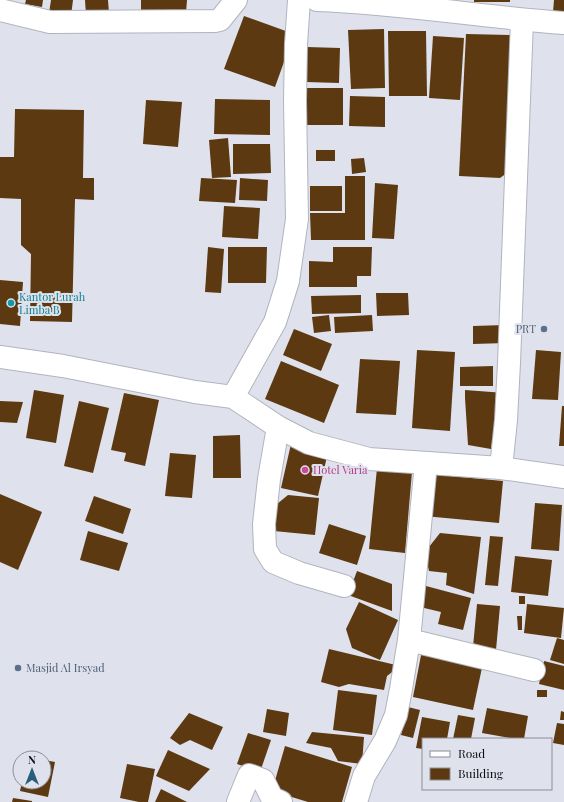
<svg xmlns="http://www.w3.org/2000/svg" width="564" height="802" font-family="'Playfair Display',serif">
  <rect width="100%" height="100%" fill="#dfe2ed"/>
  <g fill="#5c3910">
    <path d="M26 0H43L42 7 25 4Z"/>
    <path d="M51 0H73L71 16 49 13Z"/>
    <path d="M85 0H108L109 13 86 15Z"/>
    <path d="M141 0H187L186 13 141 10Z"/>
    <rect x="474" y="0" width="36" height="2"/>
    <path d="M554 0H564V13L553 12Z"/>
    <path d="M244 16 294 34 275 87 224 69Z"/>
    <path d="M384 29 385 88 351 89 348 30Z"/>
    <path d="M388 31H426L427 96H389Z"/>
    <path d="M466 34 513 35 511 170 500 178 459 176Z"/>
    <path d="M433 36 464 38 460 100 429 98Z"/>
    <path d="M307 47 340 48 339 83 306 82Z"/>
    <rect x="304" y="88" width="39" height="37"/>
    <path d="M350 96 385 97V127L349 126Z"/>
    <path d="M215 99 270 100V135L214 134Z"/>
    <path d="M146 100 182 102 178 147 143 144Z"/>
    <path d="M15 109 84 110 83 178H94V200L75 199 72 322 30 321 31 254 21 245V199L0 198V157H14Z"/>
    <path d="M228 138 231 177 212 178 209 140Z"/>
    <path d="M233 144H270L271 173 233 174Z"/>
    <rect x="316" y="150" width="19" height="11"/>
    <path d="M364 158 366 172 352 174 351 159Z"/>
    <path d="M345 176H365V240H311L310 213H345Z"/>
    <path d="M201 178 237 180 235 203 199 201Z"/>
    <path d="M240 178 268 180 267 201 239 200Z"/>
    <path d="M375 183 398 185 394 239 372 238Z"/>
    <rect x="310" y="186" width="32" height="25"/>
    <path d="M224 206 260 208 258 239 222 237Z"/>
    <path d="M208 247 224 249 221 293 205 292Z"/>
    <path d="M228 247H267L266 283H228Z"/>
    <path d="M333 247H372L371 276H357V287H309V261L333 262Z"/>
    <path d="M0 280 23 282 20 326 0 324Z"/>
    <path d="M376 293H408L409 315 377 316Z"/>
    <path d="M361 295V313L312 314 311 296Z"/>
    <path d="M329 315 331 331 314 333 312 317Z"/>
    <path d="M372 315 373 331 335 333 334 317Z"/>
    <path d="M505 325 506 343 473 344V326Z"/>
    <path d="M294 329 332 344 321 371 283 355Z"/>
    <path d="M417 350 455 352 450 431 412 428Z"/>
    <path d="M536 350 561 352 558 400 532 399Z"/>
    <path d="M360 359 400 361 396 415 356 413Z"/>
    <path d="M281 361 339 385 324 423 265 399Z"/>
    <path d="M493 366V386H460V367Z"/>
    <path d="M34 390 64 395 56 443 26 438Z"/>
    <path d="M465 390 505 393 501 442H492L491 449 468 445 465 398Z"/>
    <path d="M124 393 159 400 145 466 124 461 126 453 111 450Z"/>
    <path d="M0 401 23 402 17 423 0 422Z"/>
    <path d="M79 401 109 408 93 473 64 466Z"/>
    <path d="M562 406H564V446H559Z"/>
    <path d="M240 435 241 478H213V436Z"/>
    <path d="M291 444 328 452 318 496 281 488Z"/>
    <path d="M170 453 196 455 192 498 165 496Z"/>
    <path d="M377 468 412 472 405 553 369 549Z"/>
    <path d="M429 474 503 481 499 523 424 516Z"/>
    <path d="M0 494 42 512 18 570 0 562Z"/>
    <path d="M288 495 319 498 315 535 274 531 277 504Z"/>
    <path d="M94 496 131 509 123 534 85 521Z"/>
    <path d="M535 503 562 505 559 551 531 549Z"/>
    <path d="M329 524 366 536 357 565 319 553Z"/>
    <path d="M88 531 128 543 119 571 80 560Z"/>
    <path d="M440 533 481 537 474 594 446 585 447 573 429 571 425 552Z"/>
    <path d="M490 536 503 537 498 586 485 585Z"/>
    <path d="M515 556 552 560 548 596 511 592Z"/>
    <path d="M357 571 392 584V611L348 595Z"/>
    <path d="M426 586 471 598 463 630 438 624 441 612 420 607Z"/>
    <rect x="519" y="596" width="6" height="8"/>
    <path d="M359 602 398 620 380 660 352 648 346 629Z"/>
    <path d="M477 604 500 606 496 650 473 647Z"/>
    <path d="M527 604 564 608 561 638 524 633Z"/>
    <path d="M517 616H522V630H518Z"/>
    <path d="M557 638 564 640V664L550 660Z"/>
    <path d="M329 649 400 666 387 676 384 690 349 684 339 687 321 682Z"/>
    <path d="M422 650 483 663 473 710 413 697Z"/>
    <path d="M544 661 564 666V690L539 684Z"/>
    <path d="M338 690 377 695 372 735 333 730Z"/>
    <rect x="537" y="690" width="10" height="7"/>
    <path d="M408 707 420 710 413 738 401 735Z"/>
    <path d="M487 708 528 716 524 739H516L482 733Z"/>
    <path d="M267 709 289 713 286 736 263 732Z"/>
    <path d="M561 711 564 712V720H560Z"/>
    <path d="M189 713 223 727 212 750 190 740 180 745 170 738Z"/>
    <path d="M458 715 475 718 471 739H453Z"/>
    <path d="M422 717 450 722 447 739H423V749L416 748Z"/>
    <path d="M557 723 564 724V745L553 743Z"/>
    <path d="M312 732 364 737 362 764 338 761 331 748 306 743Z"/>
    <path d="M248 733 271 740 260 772 237 764Z"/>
    <path d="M285 746 352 767 342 802H308L272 791Z"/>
    <path d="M168 750 210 769 189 791 156 776Z"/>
    <path d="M44 760 55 762 48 797 20 791 22 782H44Z"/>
    <path d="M127 764 155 769 148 802H139L120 798Z"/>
    <path d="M161 789 187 802H155Z"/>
    <path d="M13 798 32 801V802H12Z"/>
  </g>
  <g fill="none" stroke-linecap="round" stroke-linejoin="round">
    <defs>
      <g id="street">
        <path d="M317 0C400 3 482 17 564 23"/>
        <path d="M0 10 50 22 215 21 220 20 236 0"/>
        <path d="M0 357 63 366 195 392 233 397 278 427 309 443 369 459 501 468 564 477"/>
        <path d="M233 397 275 322 288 281 297 219 295 101 296 44 299 0"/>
        <path d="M278 427 269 479 264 524 265 549 273 562 299 573 344 586"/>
        <path d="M501 468 506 420 509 363 522 20"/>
        <path d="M409 640 534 670"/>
        <path d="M238 802 249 775 263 780 272 798 281 802"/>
        <path d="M356 802 364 776 385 741 396 715 401 689 409 640 426 463"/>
      </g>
    </defs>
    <use href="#street" stroke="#b1b4be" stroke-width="24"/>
    <use href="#street" stroke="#fff" stroke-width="22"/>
  </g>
  <circle fill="#0f9aa8" stroke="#dfe2ed" stroke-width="1.5" cx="11" cy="303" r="4"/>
  <g fill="#5c6f8a" stroke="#dfe2ed" stroke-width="1.5">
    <circle cx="544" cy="329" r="4"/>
    <circle cx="18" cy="668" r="4"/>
  </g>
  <circle fill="#d1479c" stroke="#dfe2ed" stroke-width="1.5" cx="305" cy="470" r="4"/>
  <g text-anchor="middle" stroke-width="4" stroke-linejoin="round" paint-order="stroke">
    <g font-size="11" fill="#0d838f" stroke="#dfe2ed" text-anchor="start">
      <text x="19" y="301">Kantor Lurah<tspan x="19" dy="13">Limba B</tspan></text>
    </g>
    <g font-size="11" fill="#4e5e75" stroke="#dfe2ed" text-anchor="end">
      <text x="536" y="333">PRT</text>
      <text x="26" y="672" text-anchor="start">Masjid Al Irsyad</text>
    </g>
    <g font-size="11" fill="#b23c85" stroke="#dfe2ed" text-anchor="start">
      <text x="313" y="474">Hotel Varia</text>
    </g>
  </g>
  <rect x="422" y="738" width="130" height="52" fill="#dfe2ed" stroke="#8b8d95"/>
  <rect x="430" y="751" width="20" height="6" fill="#ffffff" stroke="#8b8d95"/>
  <text x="458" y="758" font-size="12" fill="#0d0e12">Road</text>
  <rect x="430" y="768" width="20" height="12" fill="#5c3910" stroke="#8b8d95"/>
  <text x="458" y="778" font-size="12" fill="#0d0e12">Building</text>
  <g transform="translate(32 770)"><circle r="19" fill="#dfe2ed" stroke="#8b8d95"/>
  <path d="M0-3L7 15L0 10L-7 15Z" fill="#295e7a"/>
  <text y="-6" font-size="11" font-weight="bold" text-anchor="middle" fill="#0d0e12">N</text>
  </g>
</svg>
